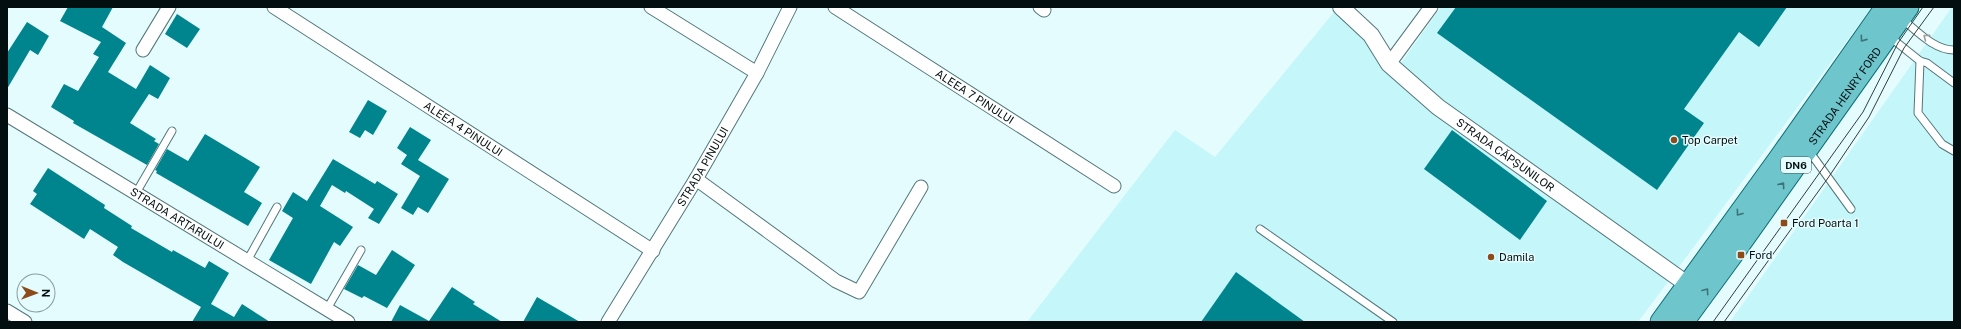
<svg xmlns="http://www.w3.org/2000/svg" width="1961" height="329" font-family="'Public Sans',sans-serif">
  <rect width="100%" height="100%" fill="#e5fcfe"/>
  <g fill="#c4f6fa">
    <path d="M1441 7H1872L1638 322H1027L1175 130 1215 157 1334 12 1399 66Z"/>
    <path d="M1952 7H1954V322H1730Z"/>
  </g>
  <g fill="#00848d">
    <path d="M68 7H113L102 27 126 43 108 72 136 89 150 65 170 78 158 99 149 94 130 123 156 139 154 141 159 144 147 165 73 123 74 121 51 107 64 84 78 91 99 57 93 54 101 42 60 21Z"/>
    <path d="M1456 7H1787L1759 47 1739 32 1684 109 1704 123 1657 190 1437 33Z"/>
    <path d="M177 14 200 29 187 48 165 34Z"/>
    <path d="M27 22 49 36 38 55 30 50 7 89V53Z"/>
    <path d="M368 100 387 111 373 135 365 130 360 138 349 132Z"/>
    <path d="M410 127 431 140 418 160 449 179 428 213 418 207 413 215 401 208 420 176 401 164 407 155 397 148Z"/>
    <path d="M1452 130 1547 201 1520 240 1424 169Z"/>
    <path d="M205 134 260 167 244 192 262 203 248 226 156 173 157 171 155 170 167 149 188 161Z"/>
    <path d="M333 159 375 184 377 181 398 194 379 224 368 218 374 209 346 191 345 193 332 185 320 206 353 227 340 246 334 242 311 284 269 260 293 218 282 211 293 192 307 201Z"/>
    <path d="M48 168 105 205 104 208 132 226 131 228 172 252 173 250 205 268 209 261 229 273 211 304 234 317 242 304 270 322H192L201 307 123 262 113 255 118 247 90 229 84 239 30 204 37 194 33 191Z"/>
    <path d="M392 250 415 265 387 308 364 296 362 298 344 289 358 265 376 275Z"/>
    <path d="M1236 272 1305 322H1201Z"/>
    <path d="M452 287 475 302 473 304 502 322H391L400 305 429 321Z"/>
    <path d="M537 297 580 322H523Z"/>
  </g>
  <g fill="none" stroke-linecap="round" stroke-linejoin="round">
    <defs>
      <g id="service">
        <path d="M1902 19C1917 31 1934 50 1954 50"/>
        <path d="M1890 37 1920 61 1927 63 1954 83"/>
        <path d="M1920 61 1918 113 1942 144 1954 151"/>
        <path d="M1809 151 1851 209"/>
        <path d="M136 193 172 131"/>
        <path d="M1260 229 1393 322"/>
        <path d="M247 261 277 207"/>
        <path d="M327 309 361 250"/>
      </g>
      <g id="minor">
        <path id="s1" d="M274 7 653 251"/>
        <path d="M651 7 757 73"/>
        <path id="s2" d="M835 7 1114 186"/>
        <path d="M1040 7 1044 10"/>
        <path d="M143 50 169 7"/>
        <path d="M1389 64 1431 7"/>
        <path id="s3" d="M7 115 348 322"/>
        <path d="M696 179 836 281 859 292 921 187"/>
        <path d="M7 311 25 322"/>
        <path id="s4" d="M608 322 696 179 757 73 790 7"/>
      </g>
      <g id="tertiary">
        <path id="s5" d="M1341 7 1371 35 1389 64 1438 107 1687 284"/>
      </g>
      <g id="primary">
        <path d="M1661 322 1779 159 1886 7"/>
        <path id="s6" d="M1683 322 1732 255 1908 7"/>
      </g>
    </defs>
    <use href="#service" stroke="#53777a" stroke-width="9"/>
    <use href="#minor" stroke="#53777a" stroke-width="15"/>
    <use href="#tertiary" stroke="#53777a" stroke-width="18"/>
    <use href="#primary" stroke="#096d74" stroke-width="23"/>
    <use href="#service" stroke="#fff" stroke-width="7"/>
    <use href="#minor" stroke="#fff" stroke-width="13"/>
    <use href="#tertiary" stroke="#fff" stroke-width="16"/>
    <use href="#primary" stroke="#6ec6cc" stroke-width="21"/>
    <g stroke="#303e3f" stroke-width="1">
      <path d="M1713 322 1863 112 1898 43 1923 7"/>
      <path d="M1724 322 1828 178 1869 117 1904 48 1934 7"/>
    </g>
  </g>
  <defs><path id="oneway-chevron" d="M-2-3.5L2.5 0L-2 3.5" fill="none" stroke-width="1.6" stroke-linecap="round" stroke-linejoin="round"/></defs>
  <use stroke="#9a9f9f" href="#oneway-chevron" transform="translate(1926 37) rotate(-143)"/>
  <g stroke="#3d7377">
    <use href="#oneway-chevron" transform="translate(1863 39) rotate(125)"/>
    <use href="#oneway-chevron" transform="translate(1782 185) rotate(-54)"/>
    <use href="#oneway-chevron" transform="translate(1739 213) rotate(126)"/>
    <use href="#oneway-chevron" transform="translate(1706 291) rotate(-54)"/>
  </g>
  <g fill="#8d4b19" stroke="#e5fcfe" stroke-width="1.5">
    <circle cx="1674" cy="140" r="4"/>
    <rect x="1780" y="219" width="8" height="8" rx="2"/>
    <rect x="1737" y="251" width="8" height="8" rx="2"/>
    <circle cx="1491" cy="257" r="4"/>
  </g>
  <g text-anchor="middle" stroke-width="3" stroke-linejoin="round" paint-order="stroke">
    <rect fill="#e5fcfe" stroke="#465557" stroke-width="1" x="1781" y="157" width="30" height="16" rx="3"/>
    <g font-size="10" font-weight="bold" fill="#020e0f">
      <text x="1796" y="169">DN6</text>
    </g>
    <g font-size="11" fill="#020e0f" stroke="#e5fcfe">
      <text dy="4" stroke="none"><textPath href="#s2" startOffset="166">ALEEA 7 PINULUI</textPath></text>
      <text dy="4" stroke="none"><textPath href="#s6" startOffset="278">STRADA HENRY FORD</textPath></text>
      <text dy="4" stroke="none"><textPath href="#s1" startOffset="225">ALEEA 4 PINULUI</textPath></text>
      <text dy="4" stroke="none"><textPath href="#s5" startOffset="223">STRADA CĂPȘUNILOR</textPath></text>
      <text dy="4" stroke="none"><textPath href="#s4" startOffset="182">STRADA PINULUI</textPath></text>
      <text dy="4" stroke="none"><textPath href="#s3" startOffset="199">STRADA ARȚARULUI</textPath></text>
    </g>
    <g font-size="11" fill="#020e0f" stroke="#e5fcfe" text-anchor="start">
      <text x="1682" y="144">Top Carpet</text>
      <text x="1792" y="227">Ford Poarta 1</text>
      <text x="1749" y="259">Ford</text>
      <text x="1499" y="261">Damila</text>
    </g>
  </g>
  <rect width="1961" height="329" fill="none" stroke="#020e0f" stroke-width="16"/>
  <g transform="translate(36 293) rotate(91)"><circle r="19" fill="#e5fcfe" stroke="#8a9d9e"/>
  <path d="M0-3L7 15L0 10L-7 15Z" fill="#8d4b19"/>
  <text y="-6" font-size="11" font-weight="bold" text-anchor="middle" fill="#020e0f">N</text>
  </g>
</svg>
